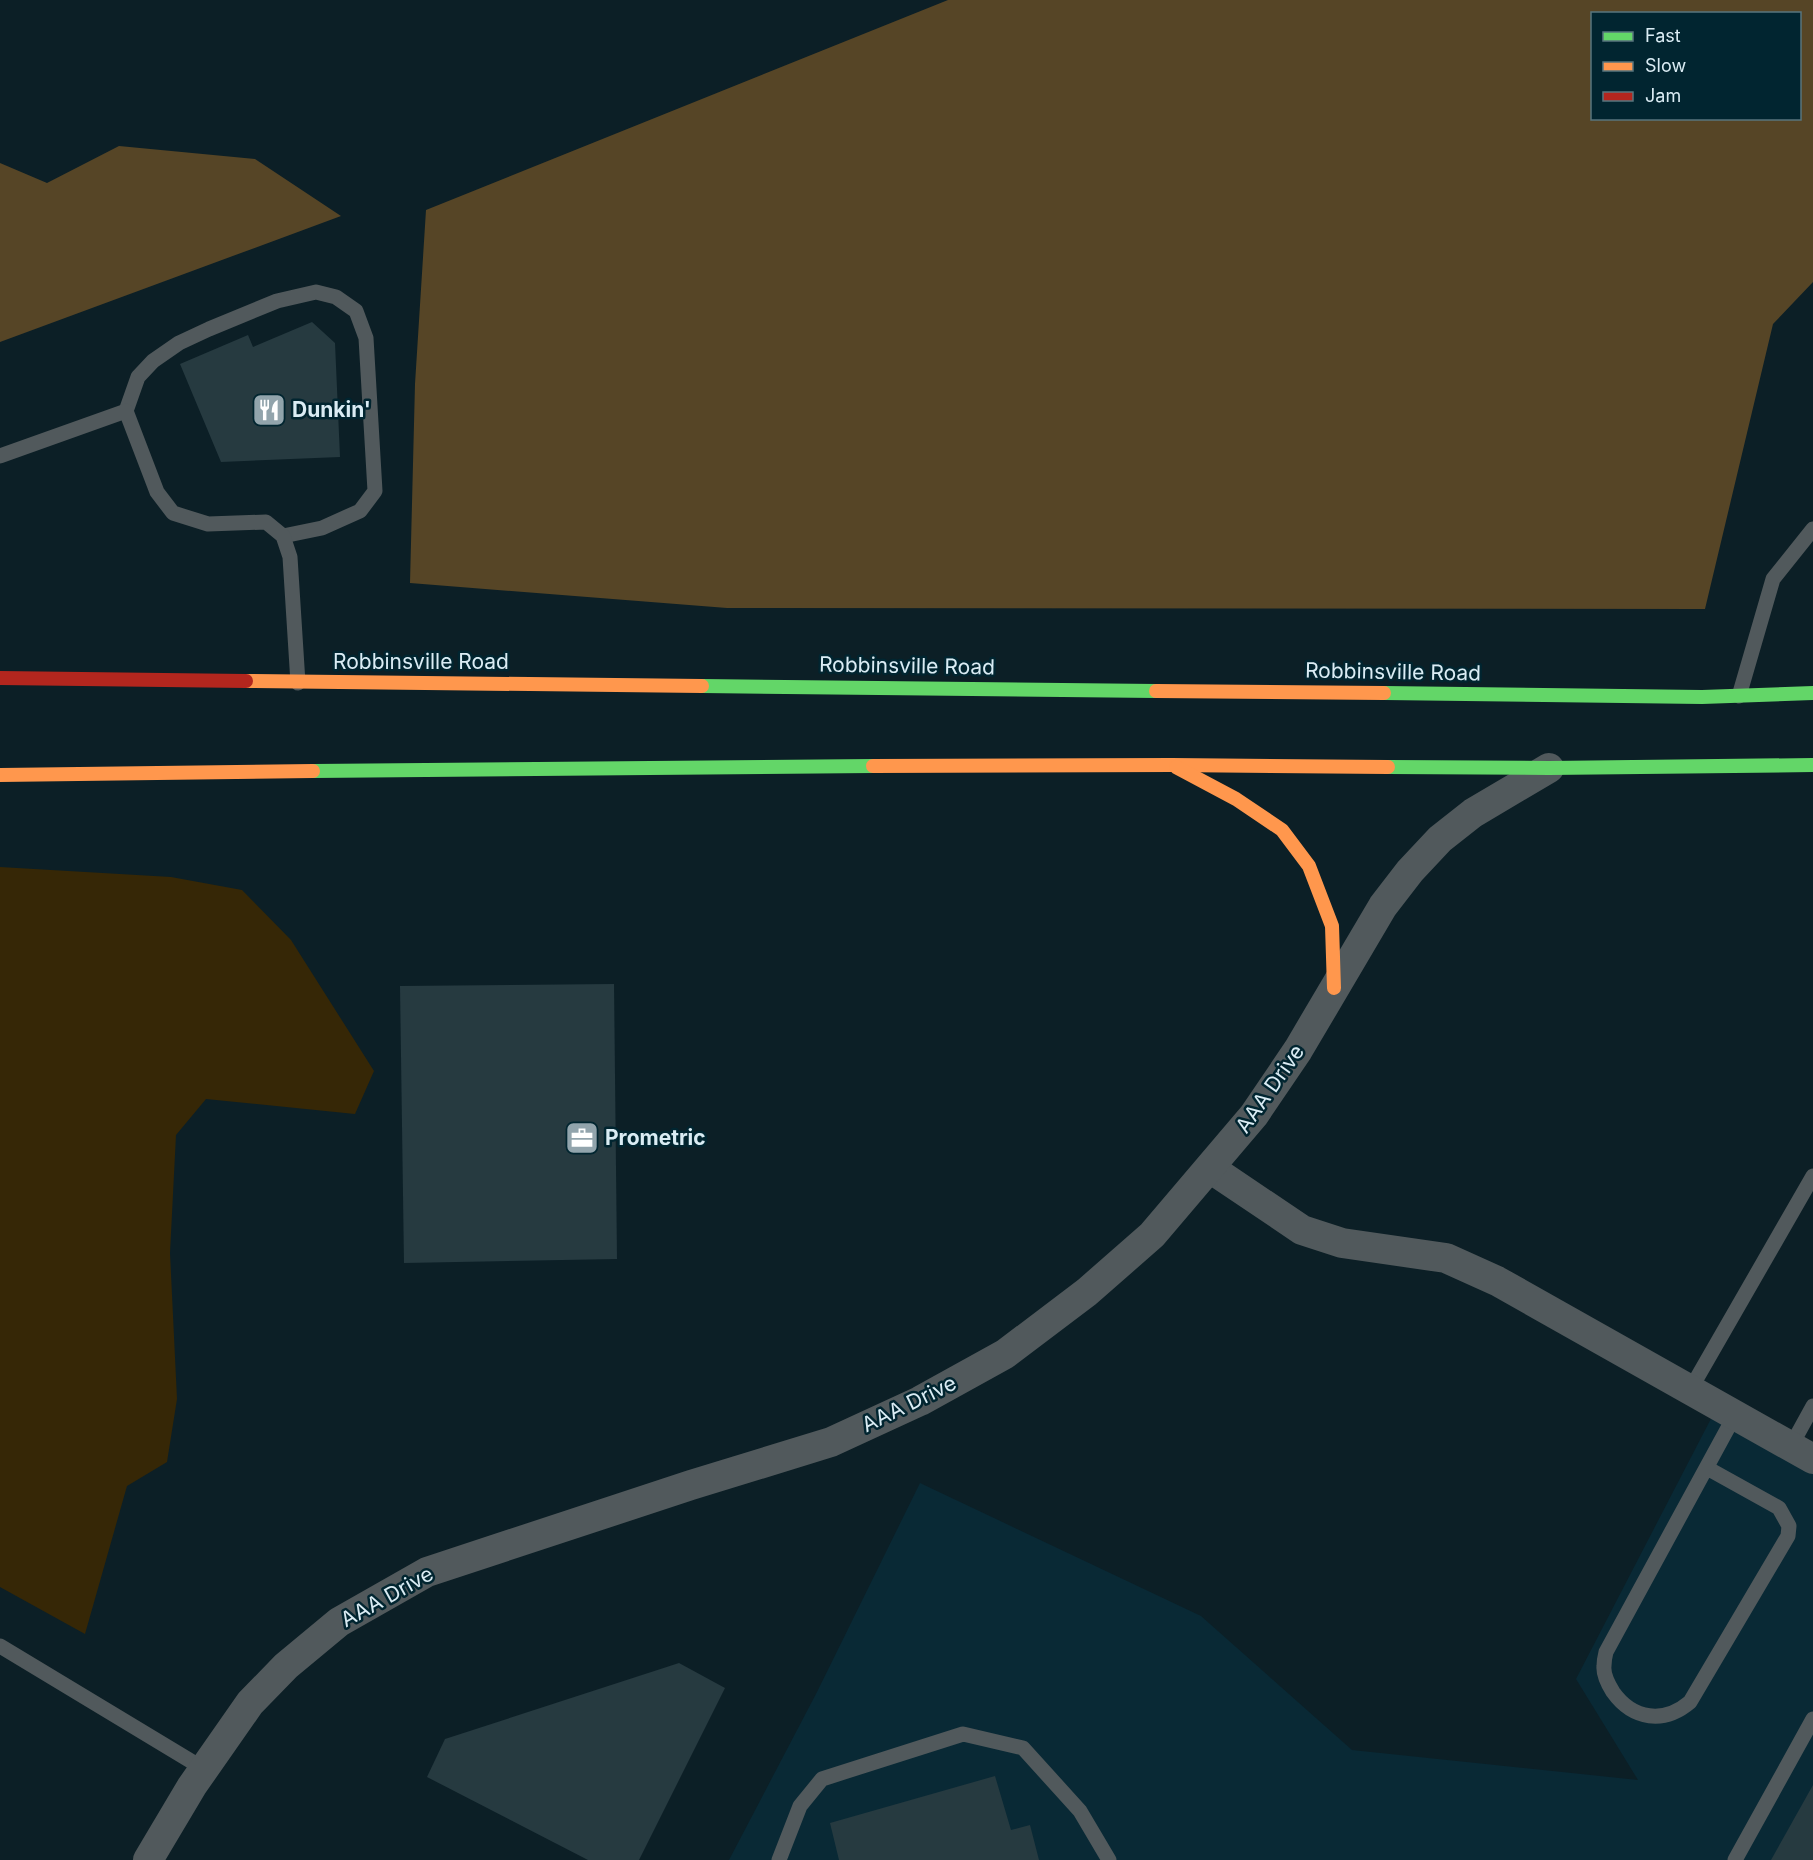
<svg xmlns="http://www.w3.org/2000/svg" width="1813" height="1860" font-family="Inter,sans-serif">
  <rect width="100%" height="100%" fill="#0c1f26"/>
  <path fill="#092935" d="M1716 1409 1813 1464V1860H729L817 1692 920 1483 1201 1616 1352 1750 1638 1780 1576 1679Z"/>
  <path fill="#362706" d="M0 867 171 877 242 890 291 940 374 1071 355 1114 206 1099 176 1135 170 1253 177 1399 167 1462 127 1486 85 1634 0 1587Z"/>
  <g fill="#564526" fill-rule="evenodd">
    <path d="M948 0H1813V282L1773 324 1705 609 727 608 410 583 415 384 426 210ZM1592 14H1800V118H1592Z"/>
    <path d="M119 146 255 159 341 216 0 342V163L47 183Z"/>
  </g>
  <g fill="#263a40">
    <path d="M312 322 335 343 340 457 221 462 180 364 248 335 253 347Z"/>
    <path d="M614 984 617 1259 404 1263 400 986Z"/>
    <path d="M679 1663 725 1688 639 1860H588L427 1777 445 1739Z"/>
    <path d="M995 1776 1011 1830 1030 1825 1039 1860H839L830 1823Z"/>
    <path d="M1813 1785V1860H1771Z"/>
  </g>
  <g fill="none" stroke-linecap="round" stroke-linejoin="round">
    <g stroke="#51595c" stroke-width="15">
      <path d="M126 411 138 377 153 361 179 343 209 329 277 301 316 292 336 297 356 311 366 338 375 491 360 511 322 528 283 536"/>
      <path d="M0 456 126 411 157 492 173 513 208 524 266 522 283 536 290 557 298 683"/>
      <path d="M1739 696 1773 579 1813 529"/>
      <path d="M1690 1390 1813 1176"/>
      <path d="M1791 1446 1813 1406"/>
      <path d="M1707 1468 1779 1508 1789 1526 1788 1536 1690 1702C1664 1724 1633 1720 1613 1692 1608 1684 1603 1675 1604 1666 1604 1661 1605 1656 1606 1652L1735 1415"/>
      <path d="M0 1646 204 1769"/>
      <path d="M779 1860 800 1806 822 1779 963 1734 1023 1748 1080 1811 1109 1860"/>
      <path d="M1735 1860 1813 1719"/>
    </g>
    <g stroke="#51595c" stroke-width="30">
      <path d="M1210 1168 1302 1230 1342 1243 1446 1258 1497 1281 1813 1459"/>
      <path d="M148 1860 192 1786 250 1703 286 1666 339 1622 427 1572 691 1485 831 1442 920 1401 1005 1354 1087 1292 1152 1235 1254 1115 1298 1050 1383 906 1410 871 1440 839 1473 813 1549 768"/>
    </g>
    <g stroke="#63d668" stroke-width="14">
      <path d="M702 686 1156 691"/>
      <path d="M1384 693 1702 697 1813 693"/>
      <path d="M1388 767 1549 768 1813 765"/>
      <path d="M313 771 873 766"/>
    </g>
    <g stroke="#ff974d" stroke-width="14">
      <path d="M246 681 702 686"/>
      <path d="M1156 691 1384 693"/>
      <path d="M873 766 1172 765 1388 767"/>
      <path d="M1176 767 1236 799 1282 830 1309 866 1332 926 1334 988"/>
      <path d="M0 775 313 771"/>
    </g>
    <path stroke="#b3261e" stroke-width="14" d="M0 678 246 681"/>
  </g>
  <defs>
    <symbol id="restaurant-square" viewBox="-11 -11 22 22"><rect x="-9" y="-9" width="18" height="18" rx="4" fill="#92a4ac" stroke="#012530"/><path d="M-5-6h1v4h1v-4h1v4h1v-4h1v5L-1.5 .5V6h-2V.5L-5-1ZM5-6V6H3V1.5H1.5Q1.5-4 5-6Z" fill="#fff"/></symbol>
    <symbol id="office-square" viewBox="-11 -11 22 22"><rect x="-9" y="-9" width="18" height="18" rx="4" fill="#92a4ac" stroke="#012530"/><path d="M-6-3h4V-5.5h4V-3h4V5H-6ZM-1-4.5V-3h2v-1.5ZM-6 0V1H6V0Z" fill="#fff"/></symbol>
  </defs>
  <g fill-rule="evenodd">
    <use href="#restaurant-square" x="250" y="391" width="38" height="38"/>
    <use href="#office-square" x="563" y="1119" width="38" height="38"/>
  </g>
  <g text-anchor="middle" stroke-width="5" stroke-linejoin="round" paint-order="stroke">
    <g font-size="21" font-weight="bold" fill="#daecf4" stroke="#012530" text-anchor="start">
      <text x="292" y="417">Dunkin'</text>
      <text x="605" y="1145">Prometric</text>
    </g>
    <g font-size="21" fill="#daecf4" stroke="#012530">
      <text x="421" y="669">Robbinsville Road</text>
      <text transform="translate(907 666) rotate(1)" y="7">Robbinsville Road</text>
      <text transform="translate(1393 672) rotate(1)" y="7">Robbinsville Road</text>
      <text transform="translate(1270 1089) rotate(-55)" y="7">AAA Drive</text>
      <text transform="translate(909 1404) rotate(-26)" y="7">AAA Drive</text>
      <text transform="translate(387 1597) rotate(-29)" y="7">AAA Drive</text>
    </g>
  </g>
  <rect x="1591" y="12" width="210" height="108" fill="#012530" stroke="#58757e" stroke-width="1.5"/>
  <rect x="1603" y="32" width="30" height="9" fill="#63d668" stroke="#58757e" stroke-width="1.5"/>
  <text x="1645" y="42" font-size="18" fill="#daecf4">Fast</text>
  <rect x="1603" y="62" width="30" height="9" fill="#ff974d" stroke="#58757e" stroke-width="1.5"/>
  <text x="1645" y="72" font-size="18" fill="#daecf4">Slow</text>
  <rect x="1603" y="92" width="30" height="9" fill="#b3261e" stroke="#58757e" stroke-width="1.5"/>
  <text x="1645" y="102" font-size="18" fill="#daecf4">Jam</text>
</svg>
